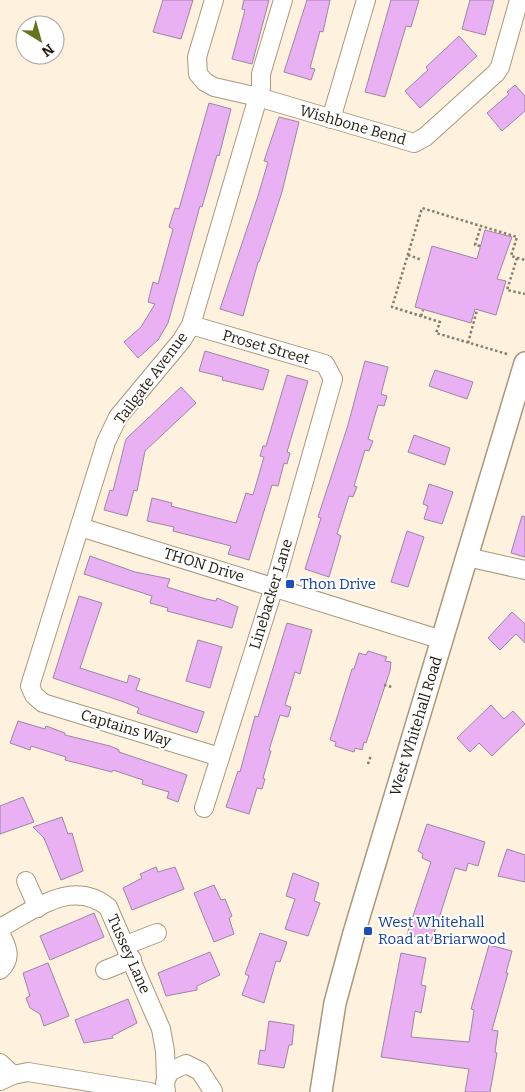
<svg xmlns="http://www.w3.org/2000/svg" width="525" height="1092" font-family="Bitter,serif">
  <rect width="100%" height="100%" fill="#fef1de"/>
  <g fill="#e9b1f4" stroke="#9d86a1">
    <path d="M163 0H193L181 39 153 32Z"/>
    <path d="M244 0H269L252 64 232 59 245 10 242 9Z"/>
    <path d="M307 0H330L323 32 320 31 310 68 315 69 311 80 284 72Z"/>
    <path d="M391 0H419L411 27 406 26 385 97 365 92Z"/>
    <path d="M470 0H494L485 35 462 29Z"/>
    <path d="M459 36 477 56 420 108 405 91 428 70 426 67Z"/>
    <path d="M515 85 525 96V111L502 131 487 113 509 94 507 92Z"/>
    <path d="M209 103 231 109 219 156 217 155 202 207 200 206 168 323 158 340 138 358 124 342 141 327 155 304 148 302 153 282 158 284 173 229 169 227 172 217 175 208 179 209Z"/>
    <path d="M279 117 299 122 282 192 259 262H258L243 316 220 309 258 196 268 162 264 161Z"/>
    <path d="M485 230 512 237 497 279 506 281 496 315 475 309 471 323 415 307 432 246 477 259Z"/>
    <path d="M205 351 269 370 263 390 222 380 223 377 199 371Z"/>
    <path d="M365 361 388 367 381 394 387 396 384 406 378 405 368 439 373 441 369 451 365 450 354 486 357 487 353 497 349 496 337 534 341 536 329 577 305 569 321 518 318 517 348 425Z"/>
    <path d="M435 370 473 382 467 399 429 386Z"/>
    <path d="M287 375 308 381 287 452 290 453 287 464 284 463 278 486 272 485 249 560 228 554 231 546 173 531 174 527 147 521 152 498 172 503 171 506 236 523 246 493 253 495 264 457 260 456 263 446H266Z"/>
    <path d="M181 387 196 403 145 451 137 491 134 490 127 516 104 510 110 490 113 491 126 439Z"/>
    <path d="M414 435 450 448 445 465 408 452Z"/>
    <path d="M429 484 453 492 442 524 424 519 428 506 423 504Z"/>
    <path d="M522 516 525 517V557L511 553Z"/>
    <path d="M407 531 424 537 408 587 391 582Z"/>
    <path d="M90 556 135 572 170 579 167 587 206 599 216 601 217 598 238 607 232 628 167 611 168 608 150 603 152 596 84 574Z"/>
    <path d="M79 596 102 603 80 668 127 683 129 675 140 679 136 690 204 712 197 733 137 713 139 708 121 701 53 678Z"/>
    <path d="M512 612 525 624V643L516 634 500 650 488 638Z"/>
    <path d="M287 623 312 630 300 674 295 672 285 705 291 707 288 717 280 715 269 750 271 751 263 778 265 779 262 789 257 788 249 814 226 807 238 771 240 772 255 716 258 717Z"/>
    <path d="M198 640 222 647 210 688 186 681Z"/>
    <path d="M368 651 387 657 385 661 391 662 390 671 366 743 364 742 362 750 355 748 354 752 335 746 336 742 330 740 352 669H354L359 653 366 655Z"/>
    <path d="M491 705 504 719 513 711 525 724 492 756 479 743 470 752 457 738Z"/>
    <path d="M18 721 45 729 46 726 65 733V735L110 746 119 750V752L187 775 178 802 167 798 169 792 142 784 143 780 113 770 112 772 65 760 66 757 31 746 30 750 10 743Z"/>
    <path d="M23 797 34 822 0 834V806Z"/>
    <path d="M62 817 68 834 72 833 83 871 61 880 44 838 33 827Z"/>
    <path d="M427 824 485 842 478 866 468 863 466 871 455 868 440 915 443 916 439 925 437 924 431 942 407 934 431 862 422 858 423 854 418 851Z"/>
    <path d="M507 849 525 855V882L498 876Z"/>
    <path d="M156 867 158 872 175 867 184 889 132 910 123 888 142 878 140 874Z"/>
    <path d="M293 873 319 883 314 901 320 903 308 936 285 929 295 899 286 896Z"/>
    <path d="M214 885 221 900 225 899 232 916 229 918 234 934 214 942 194 893Z"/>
    <path d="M94 913 104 937 50 960 40 936Z"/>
    <path d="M260 933 287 942 280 962 276 961 264 1003 242 995 249 976 245 974Z"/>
    <path d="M489 945 512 951 506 973H508L492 1030 498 1031 495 1052 497 1053 490 1092H465L469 1069 381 1057 401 953 426 958 421 985 426 986 421 1013 415 1011 411 1037 469 1042 474 1010 471 1009Z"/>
    <path d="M210 952 220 975 197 986V990L166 996 158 973Z"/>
    <path d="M48 963 69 1016 44 1026 40 1014 30 1008 26 998 30 996 23 973Z"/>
    <path d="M128 999 137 1023 112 1036 113 1038 84 1043 75 1020Z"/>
    <path d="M269 1021 294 1025 292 1045H289L284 1068 258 1064 260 1050 265 1051Z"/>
  </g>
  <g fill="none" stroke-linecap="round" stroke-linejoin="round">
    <defs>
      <g id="minor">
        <path d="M214 0 197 57 198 74 205 82 214 87 258 97 414 143 425 137 496 73 500 67 519 0"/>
        <path d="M331 119 366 0"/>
        <path d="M191 325 325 364 333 379 274 587 204 808"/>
        <path d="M80 527 442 640"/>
        <path d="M467 557 525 570"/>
        <path d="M220 757 43 703 34 695 30 686 106 442 118 417 182 340 191 325 261 87V74L283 0"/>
        <path d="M26 881 38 908"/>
        <path d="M0 928C34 910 72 878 108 907L161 1029 165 1051 166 1078"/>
        <path d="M0 933C7 946 13 958 0 970"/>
        <path d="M126 945 157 933"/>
        <path d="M105 970 132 959"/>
        <path d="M0 1063 13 1075"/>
        <path d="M0 1081 13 1075 28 1072 150 1092"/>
        <path d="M166 1092 165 1083 169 1072 186 1064 200 1071 213 1091"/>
      </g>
      <path id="major" d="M321 1092 335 1003 354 933 525 363"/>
    </defs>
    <use href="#minor" stroke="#ab977a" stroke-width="20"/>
    <use href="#major" stroke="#ab977a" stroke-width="24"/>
    <g stroke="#887e6f" stroke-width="2.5" stroke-dasharray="2.5 2.5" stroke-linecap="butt">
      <path d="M480 246 475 245 481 226"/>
      <path d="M408 255 422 260"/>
      <path d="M517 258 507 290 525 294"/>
      <path d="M421 316 423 310"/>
      <path d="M468 343 477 310"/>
      <path d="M507 354 436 333 440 322 392 307 422 208 517 237 511 256 525 260"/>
      <path d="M384 685 392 687"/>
      <path d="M368 764 371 755"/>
    </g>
    <use href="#minor" stroke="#fff" stroke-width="18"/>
    <use href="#major" stroke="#fff" stroke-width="21"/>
  </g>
  <g fill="#1a4fb4" stroke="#fff" stroke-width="2">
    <rect x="285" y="579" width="10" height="10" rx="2.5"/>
    <rect x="363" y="926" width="10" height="10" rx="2.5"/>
  </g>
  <g text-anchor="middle" stroke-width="4" stroke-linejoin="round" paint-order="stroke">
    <g font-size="15" fill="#211a0e" stroke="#fff">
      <text transform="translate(353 125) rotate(16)" y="5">Wishbone Bend</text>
      <text transform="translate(266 347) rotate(16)" y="5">Proset Street</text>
      <text transform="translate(151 378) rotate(-53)" y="5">Tailgate Avenue</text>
      <text transform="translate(204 565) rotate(17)" y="5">THON Drive</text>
      <text transform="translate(271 594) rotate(-73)" y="5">Linebacker Lane</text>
      <text transform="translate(416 726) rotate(-73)" y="5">West Whitehall Road</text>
      <text transform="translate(126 728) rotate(17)" y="5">Captains Way</text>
      <text transform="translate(129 954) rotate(66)" y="5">Tussey Lane</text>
    </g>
    <g font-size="15" fill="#164399" stroke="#fff" text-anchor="start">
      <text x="300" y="589">Thon Drive</text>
      <text x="378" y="927">West Whitehall<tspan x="378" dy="17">Road at Briarwood</tspan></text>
    </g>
  </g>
  <g transform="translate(40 40) rotate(143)"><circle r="24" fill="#ffffff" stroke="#a6a39f"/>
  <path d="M0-4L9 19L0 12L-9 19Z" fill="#66731f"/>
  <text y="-8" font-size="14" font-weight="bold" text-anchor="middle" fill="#211a0e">N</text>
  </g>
</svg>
